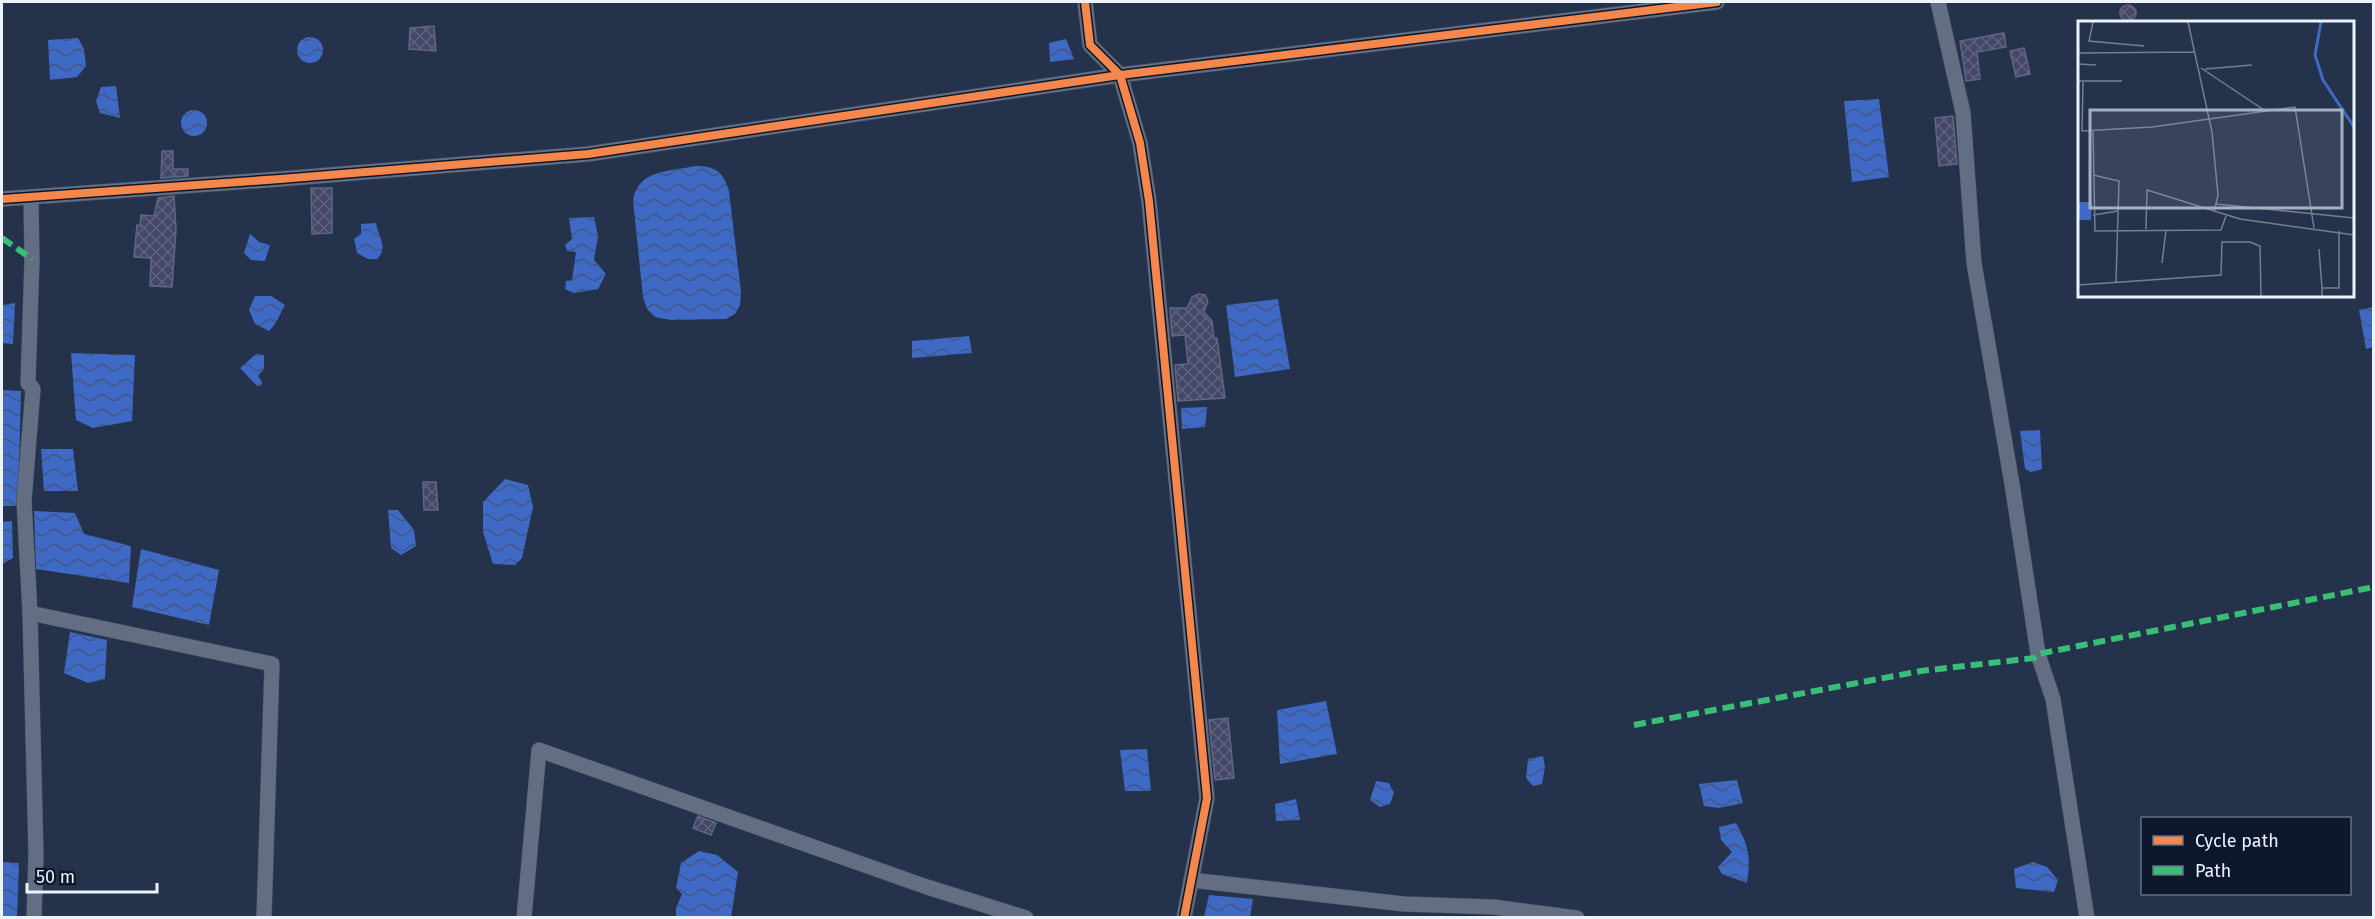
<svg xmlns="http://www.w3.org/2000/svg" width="2375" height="919" font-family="'Fira Sans',sans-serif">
  <defs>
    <pattern id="water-waves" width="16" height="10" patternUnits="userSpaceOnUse" patternTransform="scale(1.5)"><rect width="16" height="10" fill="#3e69c4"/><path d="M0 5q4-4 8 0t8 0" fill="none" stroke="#435782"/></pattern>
    <pattern id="building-cross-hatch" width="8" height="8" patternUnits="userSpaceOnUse" patternTransform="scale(1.5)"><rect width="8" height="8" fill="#444768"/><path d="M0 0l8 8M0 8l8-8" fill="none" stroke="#5f627f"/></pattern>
  </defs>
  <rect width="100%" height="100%" fill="#25324c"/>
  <g fill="url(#water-waves)">
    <circle cx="310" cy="50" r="13"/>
    <path d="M78 38 84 49 86 66 77 77 50 80 48 40Z"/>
    <path d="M1066 39 1074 59 1050 62 1049 43Z"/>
    <path d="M116 86 120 118 100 113 96 101 101 87Z"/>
    <path d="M1879 99 1889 177 1852 182 1844 101Z"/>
    <circle cx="194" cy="123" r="13"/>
    <path d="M695 166C715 166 723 171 729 191L741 292 740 305 735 314 726 319 671 320 655 317 647 309 643 297 633 200C639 169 668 172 695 166Z"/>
    <path d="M594 217 598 236 594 260 606 274 598 289 574 293 565 289 566 281 572 280 576 252 567 251 565 245 572 239 569 218Z"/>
    <path d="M376 223C378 236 389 248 377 259H368L357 253 354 239 361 234V224Z"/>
    <path d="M250 234 259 242 270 245 265 261 251 260 244 253Z"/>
    <path d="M255 296H271L285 305 275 324 269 331 255 324 249 310Z"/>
    <path d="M1278 299 1290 369 1235 377 1226 305Z"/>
    <path d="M15 303 13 344 2 343V305Z"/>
    <path d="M2373 307V347L2366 349 2359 310Z"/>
    <path d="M969 336 972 353 912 358V341Z"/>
    <path d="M71 353 135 355 132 421 93 428 76 420Z"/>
    <path d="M256 354 264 355V369L258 376 262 382 261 386H257L240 368Z"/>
    <path d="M2 390 21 391 18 506H2Z"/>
    <path d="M1207 407 1205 427 1182 429 1181 408Z"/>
    <path d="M2040 430 2042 469 2031 472 2025 469 2020 431Z"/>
    <path d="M41 449H73L78 491H44Z"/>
    <path d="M505 479 528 485 533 507 522 558 515 565 493 564 483 532V502Z"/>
    <path d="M388 510H398L414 530 416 546 401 555 391 548Z"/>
    <path d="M34 511 75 513 84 534 131 546 129 583 36 569Z"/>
    <path d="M12 521 13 558 2 564V522Z"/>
    <path d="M141 549 219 570 209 625 132 607Z"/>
    <path d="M70 632 107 640 105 679 88 683 64 673Z"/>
    <path d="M1326 701 1337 754 1280 764 1277 710Z"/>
    <path d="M1147 749 1151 791H1125L1120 750Z"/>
    <path d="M1543 756 1545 767 1542 784 1533 786 1526 778 1528 759Z"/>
    <path d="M1737 780 1743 803 1719 808 1704 806 1699 784Z"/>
    <path d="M1376 781 1389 783 1394 793 1390 804 1380 807 1370 800Z"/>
    <path d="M1296 799 1300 820 1276 821 1275 804Z"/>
    <path d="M1736 823C1749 846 1751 858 1747 883L1722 874 1718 867 1732 852 1721 840 1719 827Z"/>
    <path d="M699 851 717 855 738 872 731 917H676V908L682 894 676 888 681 863Z"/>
    <path d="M2 862 19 863 17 917H2Z"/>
    <path d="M2033 862 2047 867 2058 880 2054 892 2016 888 2014 869Z"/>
    <path d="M1209 895 1253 899 1250 917H1204Z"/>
  </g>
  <g fill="url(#building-cross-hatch)" stroke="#60667e" stroke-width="1.5">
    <circle cx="2128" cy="13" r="8"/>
    <path d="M434 26 436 51 409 49 410 28Z"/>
    <path d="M2004 33 2006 47 1977 52 1980 79 1966 81 1960 41Z"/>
    <path d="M2024 48 2030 74 2016 77 2010 51Z"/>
    <path d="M1953 116 1957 164 1939 166 1935 118Z"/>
    <path d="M162 151H173V169H188V176L161 178Z"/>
    <path d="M311 188H332V233L312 234Z"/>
    <path d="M174 196 176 229 172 287 150 286 151 258 134 257 137 225 140 226 141 215 154 216 158 198Z"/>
    <path d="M1198 294 1205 295 1208 301 1204 312 1212 321 1214 338H1217L1225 398 1178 401 1175 365 1188 364 1185 335 1172 336 1170 308H1187L1192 297Z"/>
    <path d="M423 482H436L438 510H424Z"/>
    <path d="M1228 718 1234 778 1215 780 1209 720Z"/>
    <path d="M698 816 716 823 711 835 693 828Z"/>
  </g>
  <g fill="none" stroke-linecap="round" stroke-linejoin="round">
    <defs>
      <g id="street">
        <path d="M1085 2 1090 45 1120 75 1140 143 1149 201 1207 798 1184 918"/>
        <path d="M1938 2 1963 113 1974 263 2012 484 2038 654 2053 699 2087 918"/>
        <path d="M31 198 32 259 28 383 33 389 24 501 30 613 36 855 34 918"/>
        <path d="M2 199 280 179 588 154 1120 75 1717 2"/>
        <path d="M30 613 272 664 264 918"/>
        <path d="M1191 880 1404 904 1493 907 1577 918"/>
        <path d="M524 918 539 750 927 887 1026 918"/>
      </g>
    </defs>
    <use href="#street" stroke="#424a5d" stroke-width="16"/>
    <use href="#street" stroke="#636e83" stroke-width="15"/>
    <g stroke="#3abd76" stroke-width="6" stroke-dasharray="12 6" stroke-linecap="butt">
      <path d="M2 238 32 259"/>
      <path d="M1634 725 1921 671 2034 658 2038 654 2374 587"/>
    </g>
    <defs>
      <g id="cycleway">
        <path d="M1085 2 1090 45 1120 75 1140 143 1149 201 1207 798 1184 918"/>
        <path d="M2 199 280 179 588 154 1120 75 1717 2"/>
      </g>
    </defs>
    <use href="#cycleway" stroke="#0c172b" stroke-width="11"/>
    <use href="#cycleway" stroke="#f5874c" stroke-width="8"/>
  </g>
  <g transform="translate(2078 21)">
    <rect width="276" height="276" fill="#25324c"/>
    <path d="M0 181H14L13 199H0Z" fill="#3e69c4"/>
    <path fill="none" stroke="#3e69c4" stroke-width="3" d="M243 1 237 34 245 59 276 106"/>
    <path fill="none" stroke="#757f93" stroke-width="1.5" d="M15 1 11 20 66 25M110 1 134 111 140 174 136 191M0 32 117 31M0 43 18 44M123 47 186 89M127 48 174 44M0 60H44M5 60 4 110 74 106 217 86 236 207M15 110 17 210 143 209 148 195M15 154 41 160 38 261M138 183 276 197M15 194 40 190M68 208 69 169 162 198 276 214M241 228 244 267M84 242 88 209M0 264 143 254 144 221H172L182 225 183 275M244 275V267H261V210"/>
    <path fill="#a6afc0" fill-opacity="0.15" stroke="#a6afc0" stroke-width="3" d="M12 89H264V187H12Z"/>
    <rect width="276" height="276" fill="none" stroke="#ecf2fe" stroke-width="3"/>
  </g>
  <rect width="2375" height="919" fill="none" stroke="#ecf2fe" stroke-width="6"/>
  <rect x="2141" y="817" width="210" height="78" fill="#0c172b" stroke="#666f7f" stroke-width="1.5"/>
  <rect x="2153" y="836" width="30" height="9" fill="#f5874c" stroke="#666f7f" stroke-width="1.5"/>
  <text x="2195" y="847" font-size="18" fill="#ecf2fe">Cycle path</text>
  <rect x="2153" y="866" width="30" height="9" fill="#3abd76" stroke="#666f7f" stroke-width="1.5"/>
  <text x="2195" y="877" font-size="18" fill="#ecf2fe">Path</text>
  <path d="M27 883v9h130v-9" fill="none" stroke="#ecf2fe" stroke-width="3"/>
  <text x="36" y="883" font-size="18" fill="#ecf2fe" stroke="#0c172b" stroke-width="4.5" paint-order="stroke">50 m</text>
</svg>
